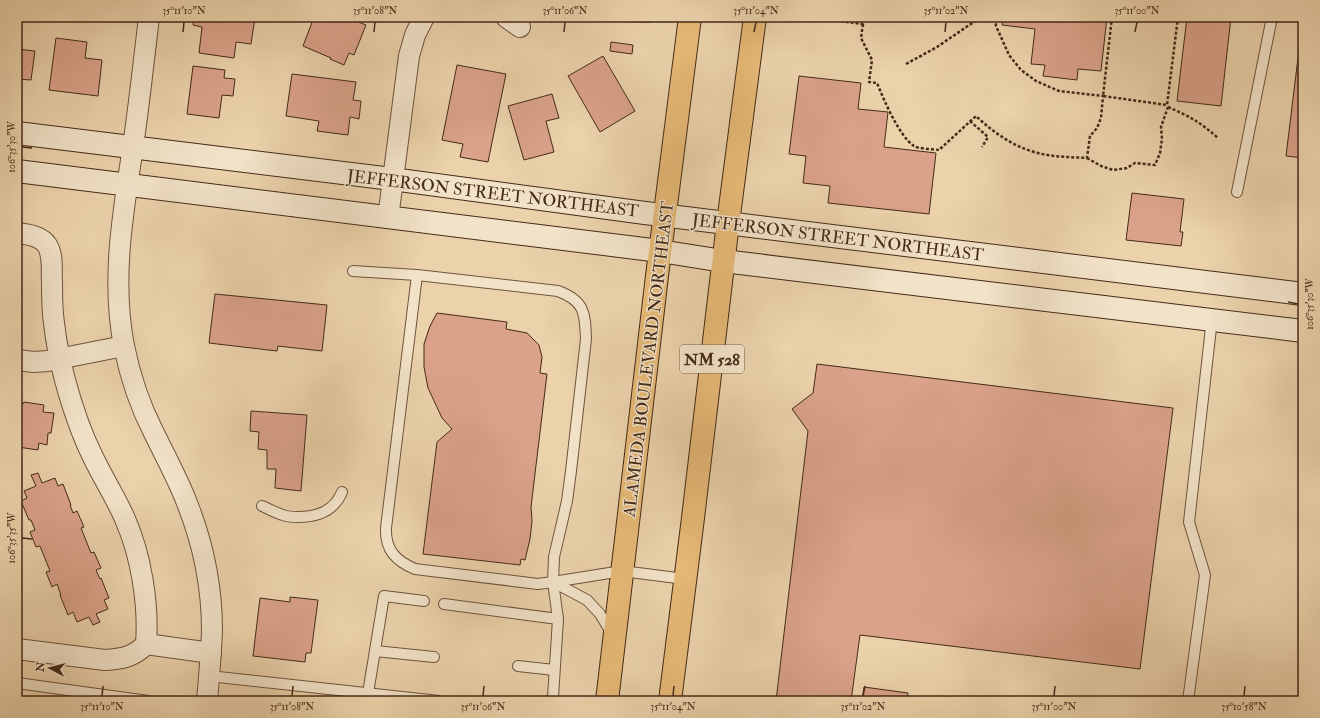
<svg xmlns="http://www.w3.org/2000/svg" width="1320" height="718" font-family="'IM FELL Double Pica',serif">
  <rect width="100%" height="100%" fill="#ebd2ab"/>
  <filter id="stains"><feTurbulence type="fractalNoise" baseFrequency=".005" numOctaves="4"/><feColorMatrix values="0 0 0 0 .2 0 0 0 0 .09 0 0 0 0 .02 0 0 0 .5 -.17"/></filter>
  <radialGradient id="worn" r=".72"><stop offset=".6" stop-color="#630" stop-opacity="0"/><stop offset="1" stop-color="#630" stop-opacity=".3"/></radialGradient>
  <g fill="#daa289" stroke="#442a18">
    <path d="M194 17H255L251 44 236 42 234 58 199 53 202 27 193 25Z"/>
    <path d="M314 17H346L366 25 354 55 349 53 344 65 330 59 331 58 303 46Z"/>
    <path d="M591 17H650V22L591 21Z"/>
    <path d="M1003 17H1107L1101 71 1078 69 1077 80 1043 76 1045 65 1031 64 1035 29 1002 25Z"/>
    <path d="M1187 17H1231L1221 106 1177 101Z"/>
    <path d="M1303 17V158L1286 156Z"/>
    <path d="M56 38 87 42 85 58 102 60 98 96 49 90Z"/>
    <path d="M611 42 633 45 632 54 610 51Z"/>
    <path d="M17 49 35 51 31 80 17 79Z"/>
    <path d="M603 56 635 111 600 132 568 76Z"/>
    <path d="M457 65 506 74 488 162 460 157 463 144 442 140Z"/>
    <path d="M193 66 225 70 224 78 235 79 233 96 222 95 219 118 187 114Z"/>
    <path d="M292 74 356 82 353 100 361 101 359 119 350 117 348 135 317 131 319 121 286 116Z"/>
    <path d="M799 76 861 83 858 109 888 112 884 147 936 153 929 214 828 203 830 186 803 183 806 156 789 154Z"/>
    <path d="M552 94 559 118 546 121 554 152 524 160 508 106Z"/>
    <path d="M1132 193 1184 199 1180 232H1183L1181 246 1126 240Z"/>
    <path d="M17 292 20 293 17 313Z"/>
    <path d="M215 294 327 305 322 351 278 346 277 351 209 343Z"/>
    <path d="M437 313 507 322 506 329 527 333 539 345 542 357 540 373 547 374 531 507 532 521 530 539 525 560 521 559 520 565 423 554 437 442 452 429 442 418 428 388 424 367V344L430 326Z"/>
    <path d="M817 364 1173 408 1140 669 860 635 851 701H776L808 431 792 409 813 393Z"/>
    <path d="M24 402 44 405 43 412 54 413 51 433H48L47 445 39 443 38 450 18 447V445H17V404H23Z"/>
    <path d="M251 411 307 415 301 491 275 488 276 469H267V450L258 449 259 432 250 431Z"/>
    <path d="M38 473 42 483 55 478 58 486 63 484 71 505H70L73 513 77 511 84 527 81 528 91 553 94 552 101 568 96 570 100 579 101 578 109 598 104 600 108 609 96 614 100 622 93 625 89 617 77 622 73 612 68 615 60 595H61L57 584 52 587 46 572 50 571 40 546 36 547 30 532 35 530 31 520H29L21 501 27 498 24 491 36 486 31 475Z"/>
    <path d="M290 597 318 600 311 653H306L305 662 253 656 260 598 290 602Z"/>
    <path d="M864 687 908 693 907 701H862Z"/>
  </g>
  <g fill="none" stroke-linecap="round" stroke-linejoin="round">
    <defs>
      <g id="lane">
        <path d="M1237 192 1272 17"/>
        <path d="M353 271 417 275"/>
        <path d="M262 506C269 509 276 513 283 515 288 517 293 517 298 517 318 517 334 511 342 492"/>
        <path d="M444 604 558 619"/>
        <path d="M612 634 600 614 587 600 553 582 538 584 415 569C396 561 385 550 386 528L417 275 558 291C585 301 585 313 586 339L571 471 567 501 554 557 553 582 622 571 685 579"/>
        <path d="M375 651 434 657"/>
        <path d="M518 666 554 670"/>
        <path d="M209 676 439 701"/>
        <path d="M17 683 148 701"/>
        <path d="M368 693 384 596 424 601"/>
        <path d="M549 701 553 697 558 619 553 582"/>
        <path d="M1188 701 1205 575 1189 522 1212 319"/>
      </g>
      <g id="street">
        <path d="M149 17C144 60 139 104 133 147 123 213 111 279 124 346 130 376 140 406 154 433 165 456 178 479 187 503 203 543 212 587 212 631 211 654 209 678 207 701"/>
        <path d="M506 17 520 27"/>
        <path d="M388 218 409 56 415 35 424 17"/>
        <path d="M17 233C27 234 41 236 47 245 54 256 51 271 52 284 52 297 52 310 54 323 56 342 60 361 65 380 72 406 81 433 93 457 103 478 116 498 125 519 141 555 149 604 146 644"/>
        <path d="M17 360 34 362 48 361 124 346"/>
        <path d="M17 649 105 660C122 659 134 657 146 644L211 653"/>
      </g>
      <g id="secondary">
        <path d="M17 133 392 179 645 213 1303 294"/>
        <path d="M17 171 660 251 723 261 1303 331"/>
      </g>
      <g id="primary">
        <path d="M607 701 657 276 690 17"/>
        <path d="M670 701 693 518 728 223 755 17"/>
      </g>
    </defs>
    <use href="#lane" stroke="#6e543d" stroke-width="12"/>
    <use href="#street" stroke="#6e543d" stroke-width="22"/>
    <use href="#secondary" stroke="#442a18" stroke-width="24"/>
    <use href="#primary" stroke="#442a18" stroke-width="24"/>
    <g stroke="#442a18" stroke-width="2.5" stroke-dasharray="3 2" stroke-linecap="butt">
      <path d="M822 17 823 19 863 24V17"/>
      <path d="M1112 17 1103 96 1167 105 1178 17"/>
      <path d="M863 24 861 38 872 60 869 82 877 83C884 100 899 136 914 146 919 149 933 149 939 150L976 116C993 132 1011 145 1034 152 1051 157 1069 157 1087 158L1090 136 1097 128 1101 118 1103 96 1059 91 1036 81 1021 70 1009 55 996 26 995 17"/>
      <path d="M906 64 937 47 981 17"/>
      <path d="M1168 107C1189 116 1200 122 1218 138"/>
      <path d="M970 121 988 137 982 147"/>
      <path d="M1087 158 1101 166 1113 170 1127 168 1135 163 1155 165 1160 153 1162 139 1161 127 1168 107 1167 105"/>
    </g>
    <use href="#lane" stroke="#f2e2c8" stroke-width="10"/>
    <use href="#street" stroke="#f2e2c8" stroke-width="20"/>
    <use href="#secondary" stroke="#f2e2c8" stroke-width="22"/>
    <use href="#primary" stroke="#e6b976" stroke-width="22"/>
  </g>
  <path fill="none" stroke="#442a18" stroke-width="1.5" d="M183 32 184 22M374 32 375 22M564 32 565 22M754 32 756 22M945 32 946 22M1135 32 1137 22M22 147 32 148M1288 302 1298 304M22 538 32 539M102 696 103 686M292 696 293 686M483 696 484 686M673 696 674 686M863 696 865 686M1054 696 1055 686M1244 696 1245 686"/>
  <g text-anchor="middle" stroke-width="3" stroke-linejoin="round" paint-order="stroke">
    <rect fill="#f2e2c8" stroke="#78614d" stroke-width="1" x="680" y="345" width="64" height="28" rx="3"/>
    <g font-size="16" font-weight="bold" fill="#442a18">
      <text x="712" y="365">NM 528</text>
    </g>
    <g font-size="17" fill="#442a18" stroke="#f2e2c8">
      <text transform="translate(493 193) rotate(7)" y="6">JEFFERSON STREET NORTHEAST</text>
      <text transform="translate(838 237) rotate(7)" y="6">JEFFERSON STREET NORTHEAST</text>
      <text transform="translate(648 359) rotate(-83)" y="6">ALAMEDA BOULEVARD NORTHEAST</text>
    </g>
  </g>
  <rect width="1320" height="718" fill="none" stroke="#ebd2ab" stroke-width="44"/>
  <g transform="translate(50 668) rotate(277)" stroke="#f2e2c8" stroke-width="3" paint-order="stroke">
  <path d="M0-3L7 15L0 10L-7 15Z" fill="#442a18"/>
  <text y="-6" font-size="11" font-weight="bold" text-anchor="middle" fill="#442a18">N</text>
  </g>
  <rect x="22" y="22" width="1276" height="674" fill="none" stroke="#442a18" stroke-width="1.5"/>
  <g font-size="10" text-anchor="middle" fill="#442a18">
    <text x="184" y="14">35°11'10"N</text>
    <text x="375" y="14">35°11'08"N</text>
    <text x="565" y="14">35°11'06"N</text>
    <text x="756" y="14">35°11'04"N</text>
    <text x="946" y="14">35°11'02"N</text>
    <text x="1137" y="14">35°11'00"N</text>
    <text transform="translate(11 147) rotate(-90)" y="4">106°35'30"W</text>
    <text transform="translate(1309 304) rotate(-90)" y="4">106°35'30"W</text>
    <text transform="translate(11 538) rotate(-90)" y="4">106°35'35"W</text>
    <text x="102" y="710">35°11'10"N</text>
    <text x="292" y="710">35°11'08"N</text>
    <text x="483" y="710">35°11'06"N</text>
    <text x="673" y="710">35°11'04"N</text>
    <text x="863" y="710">35°11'02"N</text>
    <text x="1054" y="710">35°11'00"N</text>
    <text x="1244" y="710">35°10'58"N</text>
  </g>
  <rect width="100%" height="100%" filter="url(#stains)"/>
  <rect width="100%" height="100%" fill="url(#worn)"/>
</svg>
